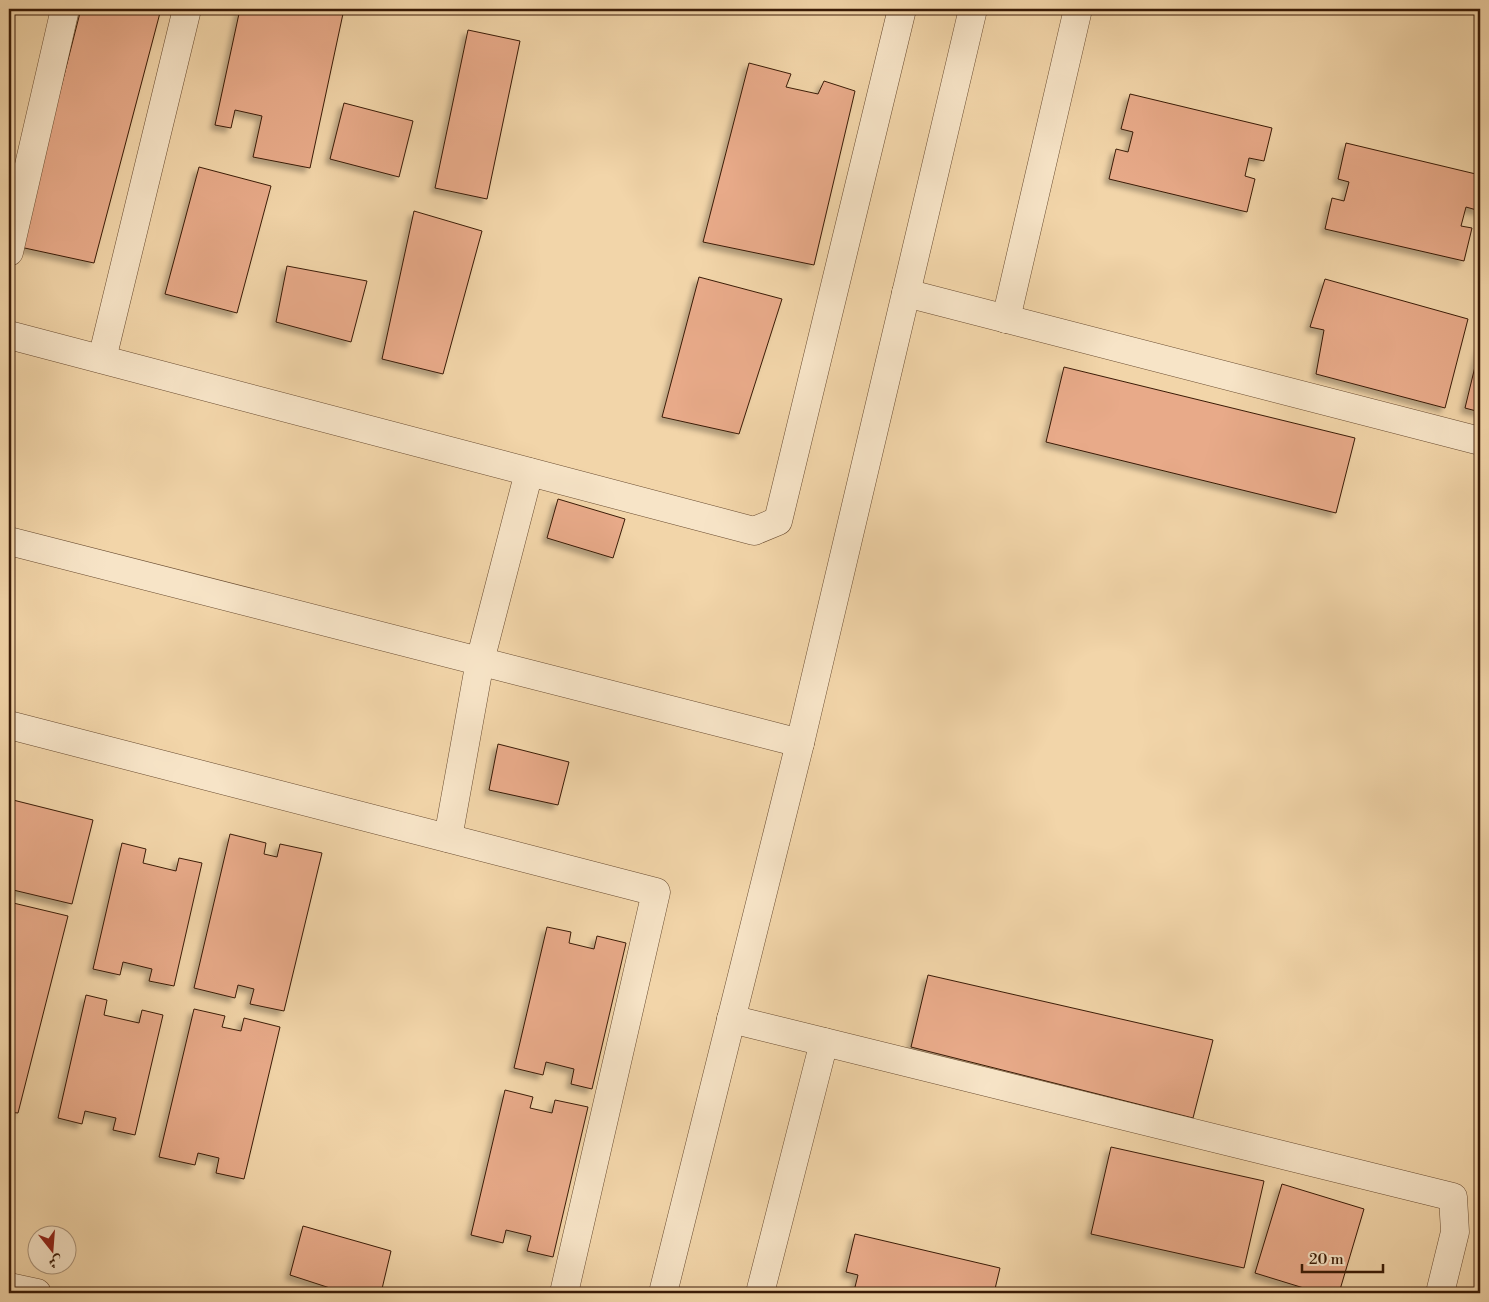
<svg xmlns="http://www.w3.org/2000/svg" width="1489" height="1302" font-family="'Libre Bodoni',Amiri,serif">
  <defs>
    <filter id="shadow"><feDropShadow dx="-4.5" dy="4.5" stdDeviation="2.5" flood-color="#0004"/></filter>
  </defs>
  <rect width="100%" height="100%" fill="#f2d5a9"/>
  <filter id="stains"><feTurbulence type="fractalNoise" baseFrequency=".004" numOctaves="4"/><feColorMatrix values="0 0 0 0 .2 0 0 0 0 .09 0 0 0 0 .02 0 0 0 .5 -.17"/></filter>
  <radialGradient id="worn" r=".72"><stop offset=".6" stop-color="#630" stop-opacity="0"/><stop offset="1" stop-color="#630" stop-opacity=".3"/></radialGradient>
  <g fill="#e8aa89" stroke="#3a1b06" filter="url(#shadow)">
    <path d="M81 9H161L94 263 20 247Z"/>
    <path d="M240 9H344L310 168 253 157 262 116 235 110 231 128 215 125Z"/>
    <path d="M468 30 520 41 487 199 435 188Z"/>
    <path d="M749 63 791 74 786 87 818 94 824 81 855 91 814 265 703 242Z"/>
    <path d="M1130 94 1272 128 1264 161 1249 158 1245 176 1255 179 1247 212 1109 179 1116 149 1128 152 1133 132 1121 129Z"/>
    <path d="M344 103 413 121 399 177 330 159Z"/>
    <path d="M1346 143 1480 175V211L1466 207 1461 226 1472 228 1464 261 1325 229 1332 198 1344 201 1349 182 1338 179Z"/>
    <path d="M199 167 271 186 237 313 165 294Z"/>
    <path d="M414 211 482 231 443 374 382 359Z"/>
    <path d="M287 266 367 281 351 342 276 322Z"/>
    <path d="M699 277 782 299 739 434 662 417Z"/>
    <path d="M1325 279 1468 319 1445 408 1316 374 1324 330 1310 327Z"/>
    <path d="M1480 346V412L1465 408Z"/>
    <path d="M1064 367 1355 438 1336 513 1046 442Z"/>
    <path d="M558 499 625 519 613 558 547 538Z"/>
    <path d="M498 744 569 762 558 805 489 790Z"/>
    <path d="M9 799 93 820 72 904 9 889Z"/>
    <path d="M230 834 266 843 264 854 277 857 280 844 322 853 284 1011 250 1004 254 989 238 985 235 998 194 988Z"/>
    <path d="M122 843 146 849 143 863 176 871 179 858 202 863 174 986 149 981 152 969 123 962 120 975 93 969Z"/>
    <path d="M9 902 68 916 18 1113 9 1112Z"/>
    <path d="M547 927 571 932 569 943 594 949 597 936 626 943 592 1089 571 1084 574 1069 546 1062 543 1075 514 1068Z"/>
    <path d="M928 975 1213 1040 1193 1118 911 1047Z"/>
    <path d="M86 995 107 1000 104 1015 139 1023 142 1010 163 1015 135 1135 113 1130 116 1118 85 1111 82 1124 58 1118Z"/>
    <path d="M194 1009 225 1016 222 1027 241 1031 244 1018 280 1027 244 1179 216 1173 219 1158 198 1153 195 1165 159 1157Z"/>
    <path d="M505 1090 533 1097 530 1108 552 1113 555 1100 588 1107 553 1257 527 1251 531 1236 506 1230 503 1243 471 1235Z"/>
    <path d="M1111 1147 1264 1181 1244 1268 1091 1234Z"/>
    <path d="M1282 1184 1364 1209 1339 1293H1320L1255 1273Z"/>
    <path d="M303 1226 391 1251 381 1293H333V1289L290 1275Z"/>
    <path d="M855 1234 1000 1268 994 1293H840L841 1289 854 1291 858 1275 846 1272Z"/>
  </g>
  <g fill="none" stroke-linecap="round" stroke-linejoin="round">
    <defs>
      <g id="street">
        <path d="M9 252 65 9"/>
        <path d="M906 293 1480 441"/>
        <path d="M1006 319 1078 9"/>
        <path d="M9 335 754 531 778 521 902 9"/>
        <path d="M102 359 187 9"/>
        <path d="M9 541 800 743"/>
        <path d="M9 725 656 892 564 1293"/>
        <path d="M448 838 480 661 529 472"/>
        <path d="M731 1019 1453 1197 1455 1232 1440 1293"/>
        <path d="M9 1287 37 1293"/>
        <path d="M663 1293 800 743 973 9"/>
        <path d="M760 1293 824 1042"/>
      </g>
    </defs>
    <use href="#street" stroke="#684a2f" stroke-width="29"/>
    <use href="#street" stroke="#f7e4c7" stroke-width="28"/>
  </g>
  <rect width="1489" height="1302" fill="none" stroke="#f2d5a9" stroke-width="30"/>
  <rect x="10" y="10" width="1469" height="1282" fill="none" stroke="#3a1b06" stroke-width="2.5"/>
  <rect x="15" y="15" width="1459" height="1272" fill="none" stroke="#3a1b06"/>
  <g transform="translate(52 1250) rotate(163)"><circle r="24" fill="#f7e4c7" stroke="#ab947a"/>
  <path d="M0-4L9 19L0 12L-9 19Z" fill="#8f2418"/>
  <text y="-8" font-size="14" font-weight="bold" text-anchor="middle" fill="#3a1b06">ش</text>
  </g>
  <path d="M1302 1264v8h81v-8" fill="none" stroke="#3a1b06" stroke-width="2.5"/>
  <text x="1309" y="1264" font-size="15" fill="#3a1b06" stroke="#f7e4c7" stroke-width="4" paint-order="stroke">20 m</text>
  <rect width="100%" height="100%" filter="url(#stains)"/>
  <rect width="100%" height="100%" fill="url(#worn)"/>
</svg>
